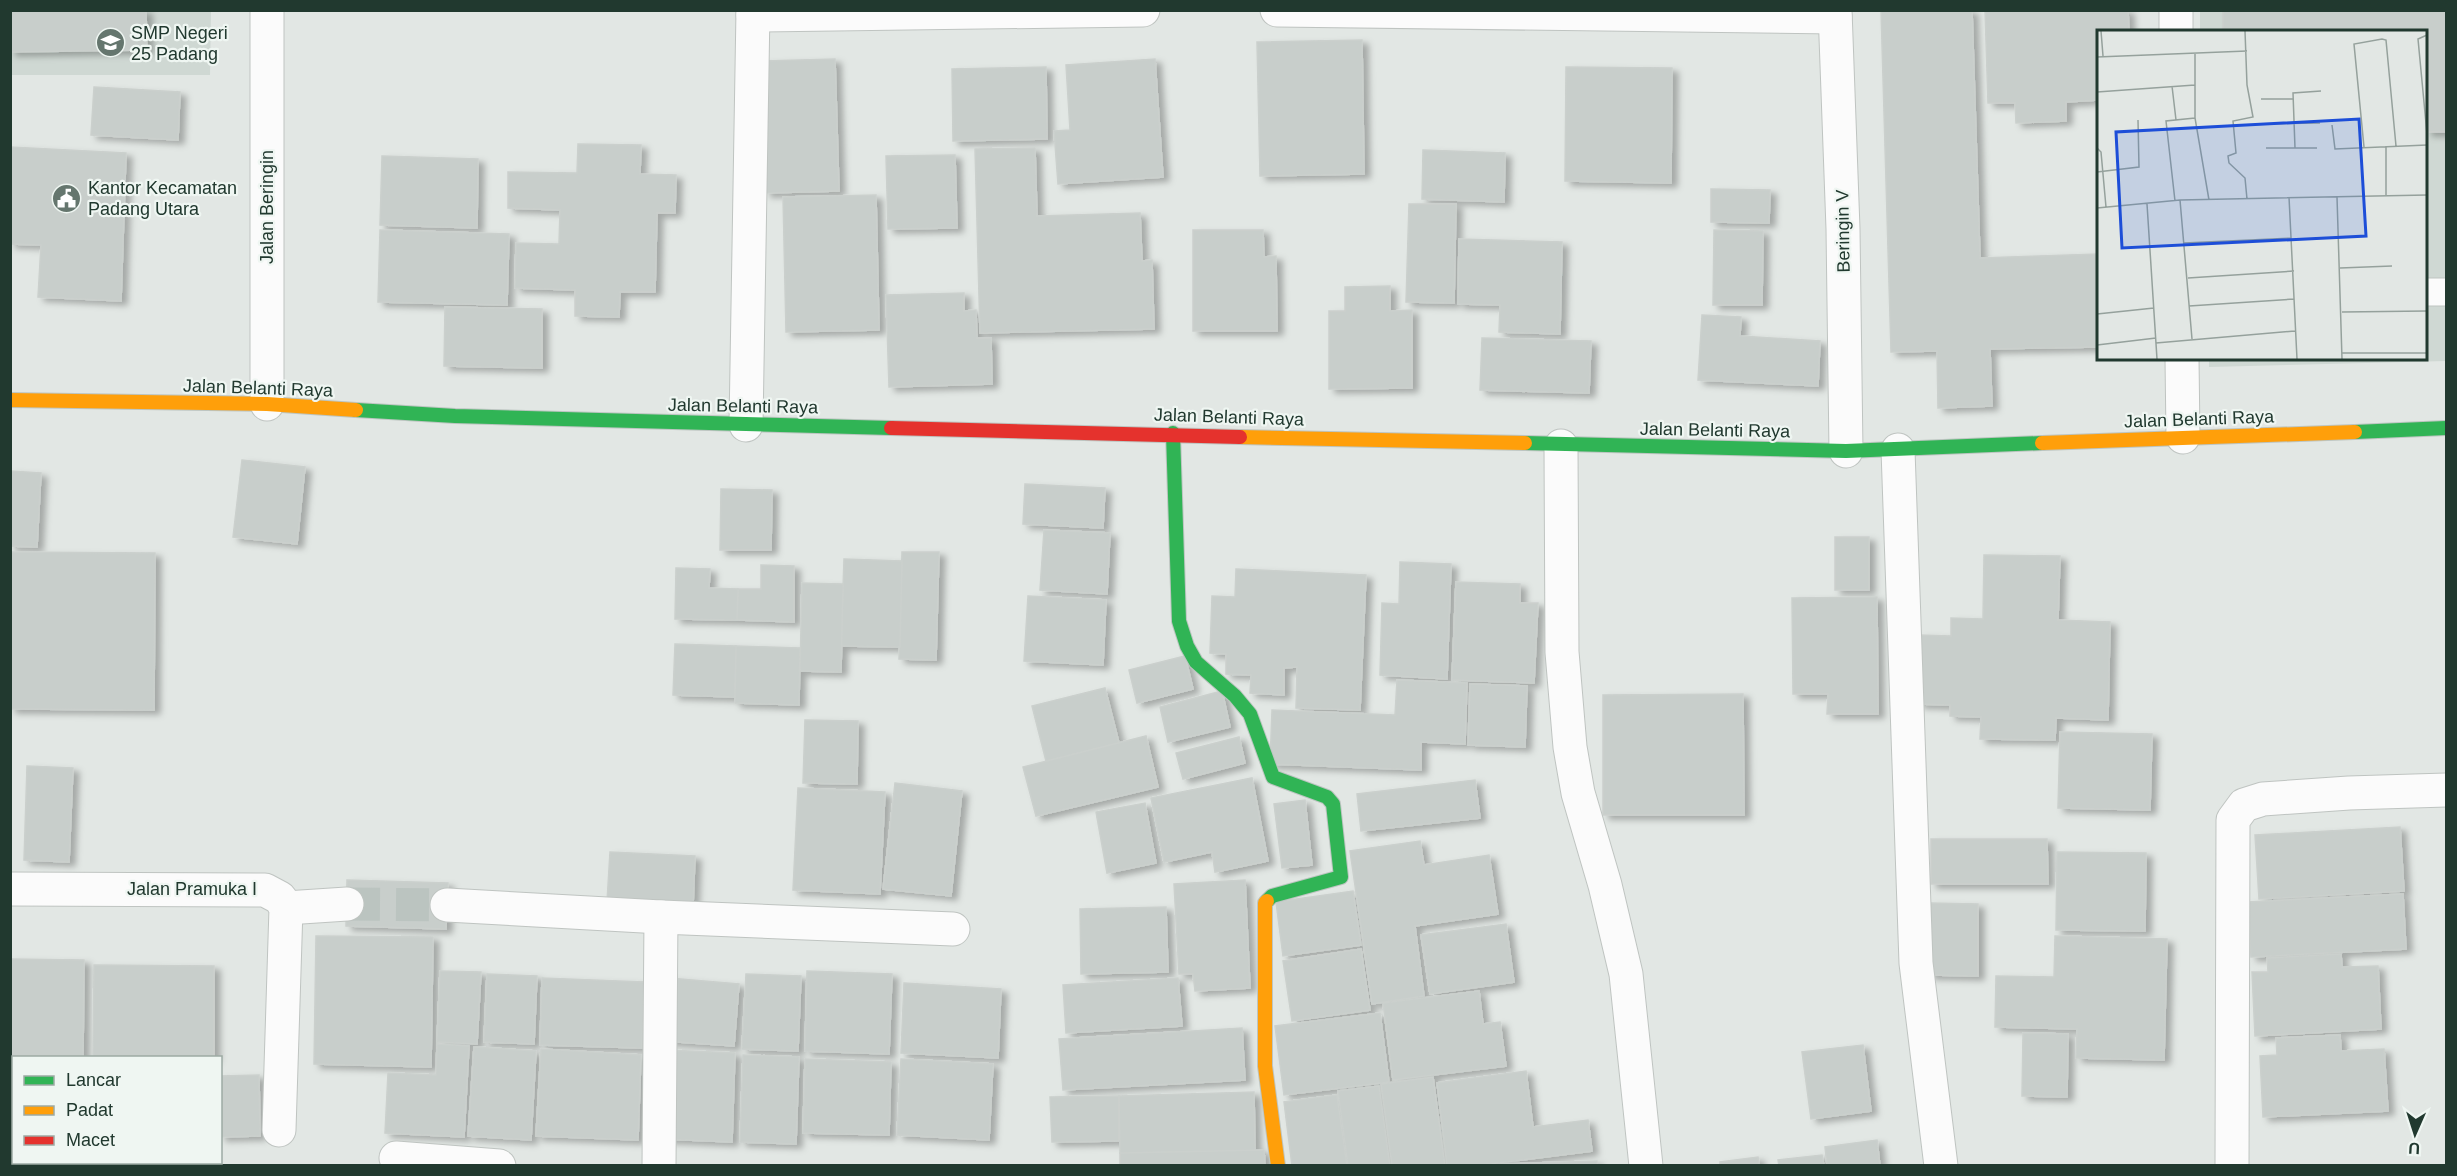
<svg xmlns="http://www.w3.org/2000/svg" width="2457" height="1176" font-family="Helvetica,sans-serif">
  <defs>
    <filter id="shadow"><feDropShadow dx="6" dy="4" stdDeviation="3" flood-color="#0004"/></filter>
  </defs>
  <rect width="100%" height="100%" fill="#e2e7e4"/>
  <g fill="#cfd8d3">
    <path d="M10 11H211L210 75H11Z"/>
    <path d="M2200 11H2446V361L2209 367V358H2426V32L2200 31Z"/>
  </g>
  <g fill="#c8cecb" stroke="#cbd0cd" stroke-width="1.5" filter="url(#shadow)">
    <path d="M10 10H146L147 50 10 52Z"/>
    <path d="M1881 10H1972L1980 258 2098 254V347L1990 349 1992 406 1938 408 1937 351 1891 352Z"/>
    <path d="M1985 10H2128L2129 32H2098V100L2066 102V121L2016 123 2015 103H1988Z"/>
    <path d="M2223 10H2446V132H2426V32H2223Z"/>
    <path d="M1362 40 1364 174 1260 176 1257 42Z"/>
    <path d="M835 59 839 191 765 193 762 61Z"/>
    <path d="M1155 59 1163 177 1058 184 1054 131 1070 130 1066 65Z"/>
    <path d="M1046 67 1047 139 953 141 952 69Z"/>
    <path d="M1566 67 1672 68 1671 183 1565 181Z"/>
    <path d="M94 87 180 92 178 140 91 135Z"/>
    <path d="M578 144 641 145 640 174 676 175 675 213H657L655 292H620L619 317 575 316V290L515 288 516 243 559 244 560 210 508 208V172L577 173Z"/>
    <path d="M10 147 126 153 121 301 38 297 41 245 10 244Z"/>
    <path d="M1035 148 1037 216 1140 213 1142 261 1152 260 1154 329 980 333 975 149Z"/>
    <path d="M1423 150 1505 153 1504 202 1422 199Z"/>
    <path d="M955 155 957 228 888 229 886 156Z"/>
    <path d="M382 156 478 159 477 228 380 225Z"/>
    <path d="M1711 189 1770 190 1769 223 1711 222Z"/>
    <path d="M876 195 879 330 786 332 783 197Z"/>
    <path d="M1409 204H1456L1454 303 1406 302Z"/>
    <path d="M380 230 509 234 507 305 378 302Z"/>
    <path d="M1193 230H1263L1264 257 1276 256 1277 331H1193Z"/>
    <path d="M1714 230 1763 231 1762 305H1713Z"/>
    <path d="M1459 239 1562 242 1560 334 1499 332 1500 305 1458 304Z"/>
    <path d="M1390 286V311L1412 310V388L1329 389V311H1345V287Z"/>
    <path d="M964 293V311L976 310 977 338H991L992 384 889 387 886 295Z"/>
    <path d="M445 307 542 309V368L444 366Z"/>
    <path d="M1702 315 1741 317 1740 336 1820 341 1818 386 1698 380Z"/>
    <path d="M1482 338 1591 341 1589 393 1480 390Z"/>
    <path d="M242 460 305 467 297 544 233 537Z"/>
    <path d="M10 471 41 473 37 547 10 546Z"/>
    <path d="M1025 484 1105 488 1103 528 1023 524Z"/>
    <path d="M721 489 772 490 771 550H720Z"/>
    <path d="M1044 530 1110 533 1107 594 1040 590Z"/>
    <rect x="1835" y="537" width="34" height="53"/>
    <path d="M10 552 155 553 154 710 10 709Z"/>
    <path d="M902 552H939L936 660 899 659Z"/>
    <path d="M1984 555 2060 556 2058 620 2110 622 2108 720 2056 718 2055 740 1980 739 1981 717 1950 716V705L1918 704 1920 635 1951 636V618L1983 619Z"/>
    <path d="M844 559 902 561 900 647 841 646Z"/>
    <path d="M1400 562 1451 564 1447 679 1380 675 1382 603 1399 604Z"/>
    <path d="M761 565 794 566V622L737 620 738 589H761Z"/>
    <path d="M676 568 710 569 709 588 738 589 737 620 675 619Z"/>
    <path d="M1236 569 1366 575 1360 710 1296 708 1297 667 1284 668V695L1250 693 1251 675 1226 674V654L1210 653 1212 596 1235 597Z"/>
    <path d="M1456 582 1520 584V603H1538L1534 683 1452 680Z"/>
    <path d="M802 583 843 584 841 672 800 671Z"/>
    <path d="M1028 596 1106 600 1103 665 1024 661Z"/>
    <path d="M1877 597 1878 714H1827L1828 694H1793L1792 598Z"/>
    <path d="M675 644 736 646 735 697 673 695Z"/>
    <path d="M736 646 800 648 799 705 735 703Z"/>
    <path d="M1185 656 1193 689 1137 703 1129 670Z"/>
    <path d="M1397 680 1467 683 1465 744 1421 742V770L1270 764 1272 710 1395 715Z"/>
    <path d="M1470 684 1527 686 1525 747 1468 745Z"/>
    <path d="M1105 688 1119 743 1046 761 1032 706Z"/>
    <path d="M1222 691 1230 727 1168 742 1160 707Z"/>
    <path d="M1743 694 1744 815H1603V695Z"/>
    <path d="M805 720 858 721 857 784 803 783Z"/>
    <path d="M2060 732 2152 734 2150 810 2058 808Z"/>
    <path d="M1146 736 1158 787 1036 816 1023 767Z"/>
    <path d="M1239 737 1245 763 1183 779 1176 753Z"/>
    <path d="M27 766 73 768 69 862 24 860Z"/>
    <path d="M1252 778 1268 861 1215 872 1212 852 1164 862 1151 798Z"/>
    <path d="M1475 780 1480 818 1361 831 1357 794Z"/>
    <path d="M895 783 962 791 951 896 883 889Z"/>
    <path d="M798 788 885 792 880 894 793 890Z"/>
    <path d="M1305 800 1312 865 1282 868 1274 804Z"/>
    <path d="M1145 803 1156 863 1107 873 1096 812Z"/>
    <path d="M2400 827 2404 891 2259 899 2255 835Z"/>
    <path d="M1931 839H2047L2048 884H1931Z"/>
    <path d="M1420 841 1424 865 1489 855 1498 914 1415 926 1424 996 1372 1004 1350 851Z"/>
    <path d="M610 852 695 856 693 907 607 902Z"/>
    <path d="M2057 852 2146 853 2145 931 2056 930Z"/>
    <path d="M347 880 448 883 446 929 346 926Z"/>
    <path d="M1245 880 1250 988 1195 991 1193 974H1179L1174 884Z"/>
    <path d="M1353 891 1361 945 1283 956 1276 902Z"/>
    <path d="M2403 894 2406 949 2251 957 2248 902Z"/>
    <path d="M1930 903 1978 904V976L1928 975Z"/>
    <path d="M1166 907 1168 972 1081 974 1080 909Z"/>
    <path d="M1506 924 1514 982 1430 994 1421 935Z"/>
    <path d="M316 936 433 937 431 1067 314 1064Z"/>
    <path d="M2055 936 2167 939 2164 1060 2076 1058 2077 1029 1995 1027 1996 976 2054 977Z"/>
    <path d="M1361 949 1370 1010 1292 1021 1283 961Z"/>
    <path d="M2341 954 2342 967 2378 966 2381 1029 2255 1036 2252 972H2268L2267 958Z"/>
    <path d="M10 959 84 960 83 1058H14V1147H10Z"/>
    <path d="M94 965 214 966V1058H93Z"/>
    <path d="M440 971 481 972 477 1044 437 1042Z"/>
    <path d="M807 971 892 974 889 1054 805 1051Z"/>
    <path d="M487 974 537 976 534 1044 484 1042Z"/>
    <path d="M746 974 801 976 798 1051 742 1049Z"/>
    <path d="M542 978 644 982 642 1048 540 1045Z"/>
    <path d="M669 978 739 984 734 1046 664 1041Z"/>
    <path d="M1178 978 1182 1026 1066 1033 1063 985Z"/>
    <path d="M904 983 1001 989 998 1058 901 1053Z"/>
    <path d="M1479 991 1483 1024 1500 1022 1506 1066 1393 1080 1383 1003Z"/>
    <path d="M1380 1013 1389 1082 1284 1095 1275 1026Z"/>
    <path d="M1242 1028 1245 1080 1063 1090 1059 1039Z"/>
    <path d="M2023 1033 2068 1034 2067 1097 2022 1096Z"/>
    <path d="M2340 1035 2341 1051 2384 1049 2388 1111 2263 1117 2260 1056 2277 1055 2276 1038Z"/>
    <path d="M437 1044 469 1046 464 1137 385 1133 388 1073 436 1075Z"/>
    <path d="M1863 1045 1871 1111 1811 1119 1802 1052Z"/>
    <path d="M474 1047 536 1051 531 1140 468 1136Z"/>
    <path d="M541 1049 641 1055 638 1140 536 1136Z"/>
    <path d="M665 1050 735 1053 732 1142 662 1139Z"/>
    <path d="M743 1055 799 1057 796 1144 740 1142Z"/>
    <path d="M805 1059 891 1062 889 1135 803 1133Z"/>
    <path d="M901 1059 993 1064 989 1140 897 1135Z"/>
    <path d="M1526 1071 1533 1127 1588 1120 1592 1151 1474 1166H1447L1437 1083Z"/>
    <path d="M259 1075 260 1136 220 1137V1076Z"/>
    <path d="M1433 1077 1445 1166H1392L1381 1084Z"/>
    <path d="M1379 1086 1390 1166H1348L1338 1091Z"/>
    <path d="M1254 1092 1255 1151 1120 1153 1119 1096Z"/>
    <path d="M1337 1095 1347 1166H1292L1284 1102Z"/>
    <path d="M1119 1096V1141L1052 1142 1050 1097Z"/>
    <path d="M1877 1140 1880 1166H1827L1825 1147Z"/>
    <path d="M1264 1150 1265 1166H1120V1153Z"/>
    <path d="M1822 1155 1824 1166H1779L1778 1160Z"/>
    <path d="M1758 1157 1759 1166H1720V1162Z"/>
    <path d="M1597 1161V1166H1500V1164Z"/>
    <path d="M129 1162V1166H10V1163Z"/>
    <rect x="151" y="1162" width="53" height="4"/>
  </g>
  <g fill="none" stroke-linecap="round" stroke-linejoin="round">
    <path stroke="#bbc4c0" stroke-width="33" stroke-dasharray="33 16" stroke-linecap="butt" d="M347 904 447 905"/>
    <defs>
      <path id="lane" d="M2426 292H2446"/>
      <g id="street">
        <path d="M267 10V404"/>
        <path d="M1277 10 1835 17"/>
        <path d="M1835 10 1843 229 1846 451"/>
        <path d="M2176 10V32"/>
        <path d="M753 15 1143 10"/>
        <path d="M2182 358 2183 437"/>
        <path d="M746 425 753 10"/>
        <path d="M1561 446 1562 652 1570 747 1578 793 1605 885 1626 974 1646 1166"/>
        <path d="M1898 450 1916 963 1941 1166"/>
        <path d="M10 889 265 890 280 898 286 908 279 1130"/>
        <path d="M447 905 661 917 953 929"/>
        <path d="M286 908 347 904"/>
        <path d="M396 1158 499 1166"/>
        <path d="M659 1166 661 917"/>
        <path d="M2232 1166 2233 820 2244 805 2263 799 2349 793 2446 790"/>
      </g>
      <g id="fast">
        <path d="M356 410 455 416 891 428"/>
        <path d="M2355 432 2446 428"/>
        <path d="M1173 433 1179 621 1187 646 1196 662 1235 696 1250 714 1273 777 1327 797 1333 804 1341 877 1272 896 1267 901"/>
        <path d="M1525 443 1846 451 2042 443"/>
      </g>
      <g id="slow">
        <path d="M10 400 267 404 356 410"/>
        <path d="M1240 437 1525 443"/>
        <path d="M2042 443 2355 432"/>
        <path d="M1267 901 1265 903V1066L1278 1166"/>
      </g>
      <path id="jam" d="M891 428 1240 437"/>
    </defs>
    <use href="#lane" stroke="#bfc4c1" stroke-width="29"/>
    <use href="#street" stroke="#bfc4c1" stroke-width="35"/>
    <use href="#fast" stroke="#bdc5c1" stroke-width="16"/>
    <use href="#slow" stroke="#bdc5c1" stroke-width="16"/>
    <use href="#jam" stroke="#bdc5c1" stroke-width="16"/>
    <use href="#lane" stroke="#fbfbfb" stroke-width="27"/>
    <use href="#street" stroke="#fbfbfb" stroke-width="33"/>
    <use href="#fast" stroke="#30b455" stroke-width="14"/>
    <use href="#slow" stroke="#ff9f0a" stroke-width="14"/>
    <use href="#jam" stroke="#e5322d" stroke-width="14"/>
  </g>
  <defs>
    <symbol id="school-disc" viewBox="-11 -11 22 22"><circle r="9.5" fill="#65766e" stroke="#eff6f2"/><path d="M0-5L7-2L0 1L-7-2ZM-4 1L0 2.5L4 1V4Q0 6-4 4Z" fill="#fff"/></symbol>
    <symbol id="civic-disc" viewBox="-11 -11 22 22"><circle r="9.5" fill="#65766e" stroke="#eff6f2"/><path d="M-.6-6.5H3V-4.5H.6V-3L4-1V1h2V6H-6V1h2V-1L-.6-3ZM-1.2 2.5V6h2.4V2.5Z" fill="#fff"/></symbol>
  </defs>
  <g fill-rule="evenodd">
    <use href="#school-disc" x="94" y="26" width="33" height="33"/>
    <use href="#civic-disc" x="50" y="182" width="33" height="33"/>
  </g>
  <g text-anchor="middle" stroke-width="4.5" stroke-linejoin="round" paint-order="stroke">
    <g font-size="18" fill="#21392f" stroke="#eff6f2" text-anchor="start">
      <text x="131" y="39">SMP Negeri<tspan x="131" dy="21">25 Padang</tspan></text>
      <text x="88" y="194">Kantor Kecamatan<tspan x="88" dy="21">Padang Utara</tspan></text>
    </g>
    <g font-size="18" fill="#21392f" stroke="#eff6f2">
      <text transform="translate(267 207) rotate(-90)" y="6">Jalan Beringin</text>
      <text transform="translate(1843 231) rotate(-91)" y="6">Beringin V</text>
      <text transform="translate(258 388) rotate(2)" y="6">Jalan Belanti Raya</text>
      <text transform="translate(743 406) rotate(1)" y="6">Jalan Belanti Raya</text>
      <text transform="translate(1229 417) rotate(2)" y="6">Jalan Belanti Raya</text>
      <text transform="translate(2199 419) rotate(-2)" y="6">Jalan Belanti Raya</text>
      <text transform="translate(1715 430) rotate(1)" y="6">Jalan Belanti Raya</text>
      <text x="192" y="895">Jalan Pramuka I</text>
    </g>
  </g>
  <g transform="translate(2097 30)">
    <rect width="330" height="330" fill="#e2e7e4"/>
    <path fill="none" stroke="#95a19c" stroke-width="1.5" d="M4 1 6 26M148 1 150 55 156 87 136 91 139 123 131 126 132 133 148 148 150 169M330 5 321 9 330 104M98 23V88L112 170M0 27 150 21M75 56 79 90M0 62 98 55M164 69H196M168 94 223 93M235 95 238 119 330 115M289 116V165M267 117 257 14 285 9 289 10 299 116M0 118 4 122 9 177M169 118H220M198 118 196 63 224 61M0 142 42 137 41 90M192 167 200 329M240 167 245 329M83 170 95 309M78 171 69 91 98 88M50 174 60 329M0 178 83 170 330 165M87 213 194 208M243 238 295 236M91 248 197 241M92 276 197 269M245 282 330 281M0 284 57 278M59 313 198 301M0 315 59 308M245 323H330"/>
    <path fill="#1d4ed8" fill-opacity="0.15" stroke="#1d4ed8" stroke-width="3" d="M262 89 269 206 25 218 19 102Z"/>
    <rect width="330" height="330" fill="none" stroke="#21392f" stroke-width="3"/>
  </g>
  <rect width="2457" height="1176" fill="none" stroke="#21392f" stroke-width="24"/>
  <rect x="12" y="1056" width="210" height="108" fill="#eff6f2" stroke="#9daaa4" stroke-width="1.5"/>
  <rect x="24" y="1076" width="30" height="9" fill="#30b455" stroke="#9daaa4" stroke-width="1.5"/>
  <text x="66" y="1086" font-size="18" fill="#21392f">Lancar</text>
  <rect x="24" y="1106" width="30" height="9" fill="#ff9f0a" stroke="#9daaa4" stroke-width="1.5"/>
  <text x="66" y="1116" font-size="18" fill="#21392f">Padat</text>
  <rect x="24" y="1136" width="30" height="9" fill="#e5322d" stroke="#9daaa4" stroke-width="1.5"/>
  <text x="66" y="1146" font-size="18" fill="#21392f">Macet</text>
  <g transform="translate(2415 1134) rotate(183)" stroke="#eff6f2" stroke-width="4.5" paint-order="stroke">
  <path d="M0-4.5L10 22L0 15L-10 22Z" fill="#21392f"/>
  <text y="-9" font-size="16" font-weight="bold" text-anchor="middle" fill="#21392f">U</text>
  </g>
</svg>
